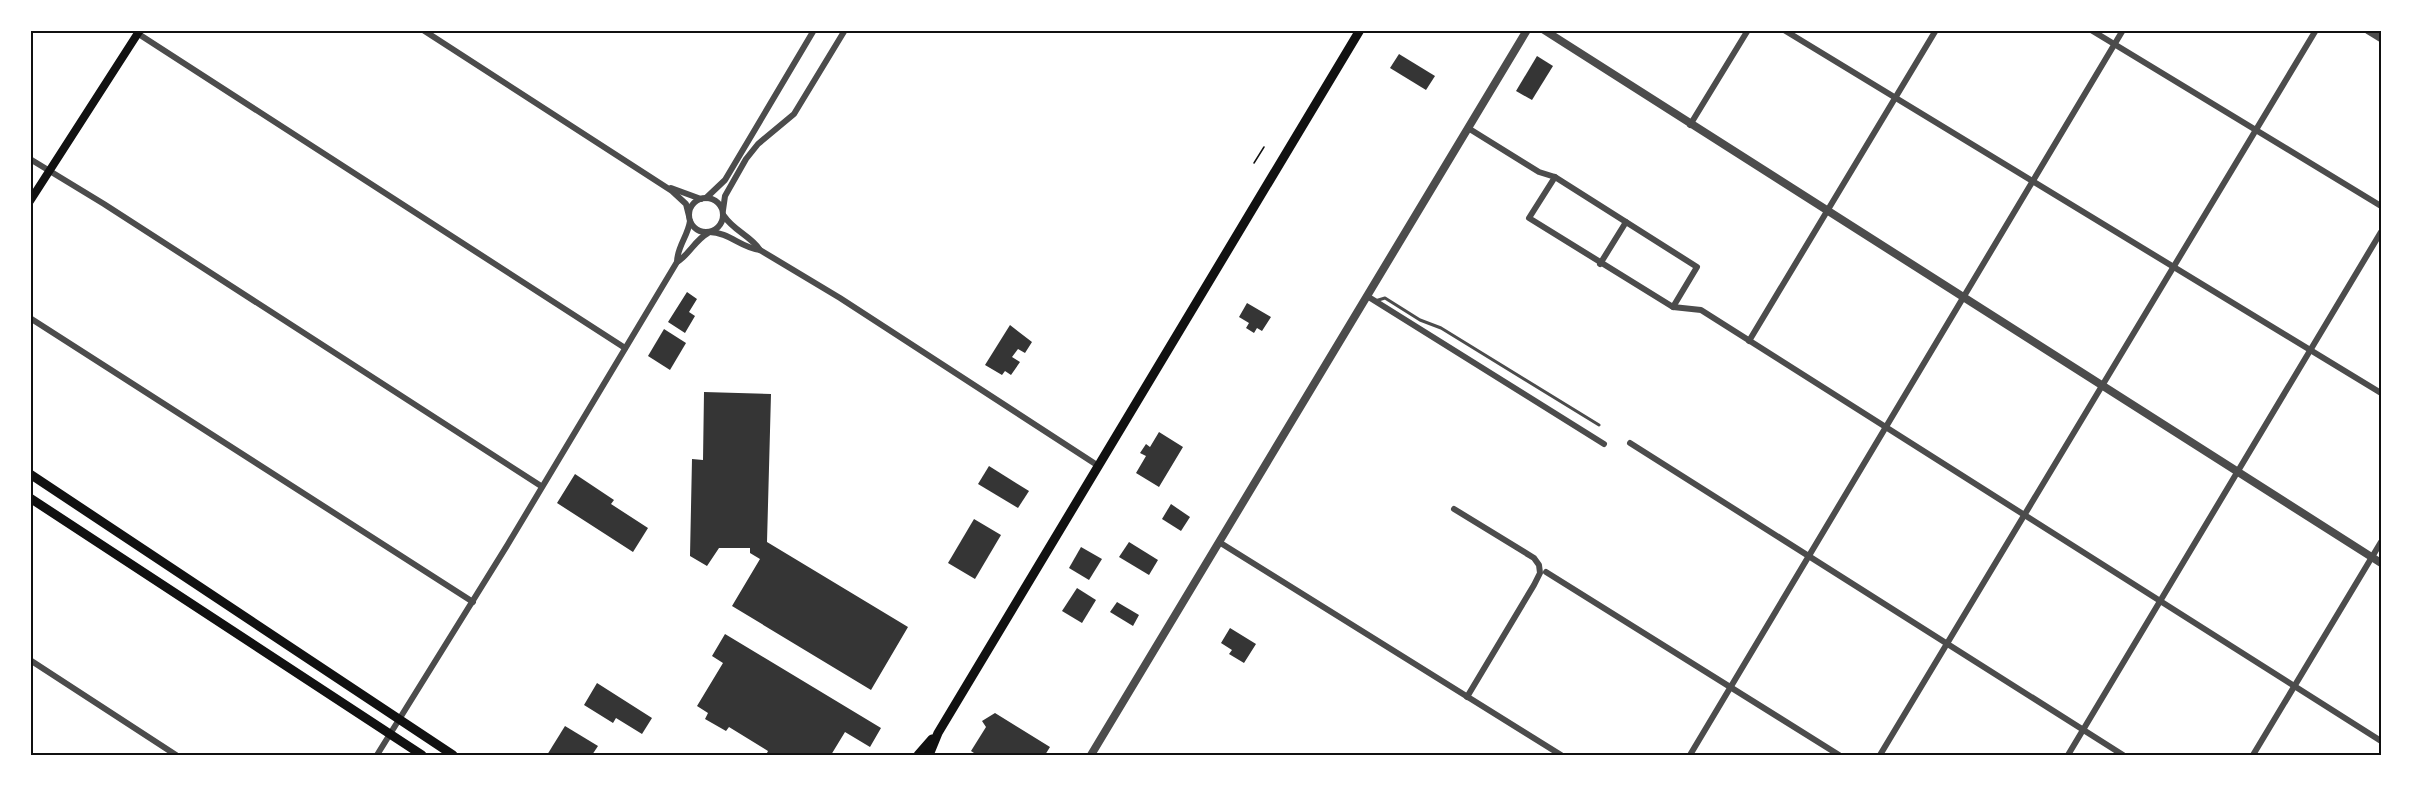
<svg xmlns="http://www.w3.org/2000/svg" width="2411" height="785" font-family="Barlow,sans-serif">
  <rect width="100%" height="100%" fill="#fff"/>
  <g fill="#353535">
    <path d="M1399 54 1435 76 1426 90 1390 68Z"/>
    <path d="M1537 56 1553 66 1532 100 1516 91Z"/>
    <path d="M687 292 697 299 689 312 695 316 685 333 668 322Z"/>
    <path d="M1247 303 1271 317 1262 331 1257 328 1254 333 1246 328 1249 323 1239 317Z"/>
    <path d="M1010 325 1032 342 1025 353 1018 349 1012 357 1020 362 1011 375 1005 371 1002 375 985 365Z"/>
    <path d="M664 329 686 343 670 370 648 356Z"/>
    <path d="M704 392 771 394 767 542 908 627 871 690 732 606 760 559 750 553V548H719L707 566 690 556 692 459 703 460Z"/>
    <path d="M1159 432 1183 447 1159 487 1136 473 1146 456 1140 453 1146 444 1150 447Z"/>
    <path d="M989 466 1029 491 1018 508 978 484Z"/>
    <path d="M575 474 614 500 611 504 648 528 633 552 557 503Z"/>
    <path d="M1171 504 1190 517 1181 531 1162 519Z"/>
    <path d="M974 519 1001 535 975 579 948 563Z"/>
    <path d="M1129 542 1158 560 1149 575 1119 557Z"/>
    <path d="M1081 547 1102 559 1089 580 1069 568Z"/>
    <path d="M1077 588 1096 600 1082 623 1062 611Z"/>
    <path d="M1117 602 1139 615 1133 626 1110 612Z"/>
    <path d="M1230 628 1256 644 1244 663 1229 654 1232 650 1221 643Z"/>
    <path d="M725 634 881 728 870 747 845 732 831 755H766L768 751 729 727 726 731 705 719 708 713 697 706 723 663 712 656Z"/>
    <path d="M597 683 652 718 642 734 616 718 613 723 584 705Z"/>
    <path d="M995 713 1050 747 1045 755H977L971 751 986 727 982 721Z"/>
    <path d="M565 726 598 746 592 755H547Z"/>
  </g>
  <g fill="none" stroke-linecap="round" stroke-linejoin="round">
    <path stroke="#111" stroke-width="1.5" d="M1254 163 1264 147"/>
    <path stroke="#4c4c4c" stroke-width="3" d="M1375 301 1385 298 1420 320 1441 328 1599 425"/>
    <g stroke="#4c4c4c" stroke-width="6">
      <path d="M423 30 672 191 686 204 689 216"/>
      <path d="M1784 30 2381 393"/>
      <path d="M2091 30 2381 206"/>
      <path d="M137 33 625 348"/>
      <path d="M1690 125 1748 30"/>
      <path d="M1468 128 1539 172 1555 177 1697 267 1673 307"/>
      <path d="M30 159 104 204 541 486"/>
      <path d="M1555 177 1529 218 1673 307 1701 310 2381 741"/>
      <path d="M671 188 701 199"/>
      <circle cx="706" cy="215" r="17"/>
      <path d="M706 198 725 180 814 30"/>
      <path d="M723 210 725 196 746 159 758 144 794 114 845 30"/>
      <path d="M724 216C734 231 751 236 760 250"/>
      <path d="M709 232C729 232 741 248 760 250L840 298 1097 465"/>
      <path d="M677 262C677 247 688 236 690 221"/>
      <path d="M1600 264 1626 222"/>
      <path d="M1367 296 1604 444"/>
      <path d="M30 318 473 602"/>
      <path d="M1749 341 1936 30"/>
      <path d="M1630 443 2123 755"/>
      <path d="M1454 509 1534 558 1539 565 1540 573 1534 585 1467 697"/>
      <path d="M1219 542 1561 755"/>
      <path d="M1546 572 1839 755"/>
      <path d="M30 660 176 755"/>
      <path d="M377 755 508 544 677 262C689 255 695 240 708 233"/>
      <path d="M1690 755 2123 30"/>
      <path d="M1880 755 2316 30"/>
      <path d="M2068 755 2381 232"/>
      <path d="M2253 755 2381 542"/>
    </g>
    <g stroke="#4c4c4c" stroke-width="8">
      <path d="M1544 30 2381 563"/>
      <path d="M2368 30 2381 38"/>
      <path d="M1091 755 1527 30"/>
    </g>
    <path stroke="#111" stroke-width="8" d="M30 201 140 30"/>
    <g stroke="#111" stroke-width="9">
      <path d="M30 474 453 755"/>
      <path d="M30 498 422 755"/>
    </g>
    <g stroke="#111" stroke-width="9">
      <path d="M918 755 932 739"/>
      <path d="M929 755 938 733 1360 30"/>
    </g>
  </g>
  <rect width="2411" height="785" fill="none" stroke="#ffffff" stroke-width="63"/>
  <rect x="32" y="32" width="2348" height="722" fill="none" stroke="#111" stroke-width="2"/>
</svg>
